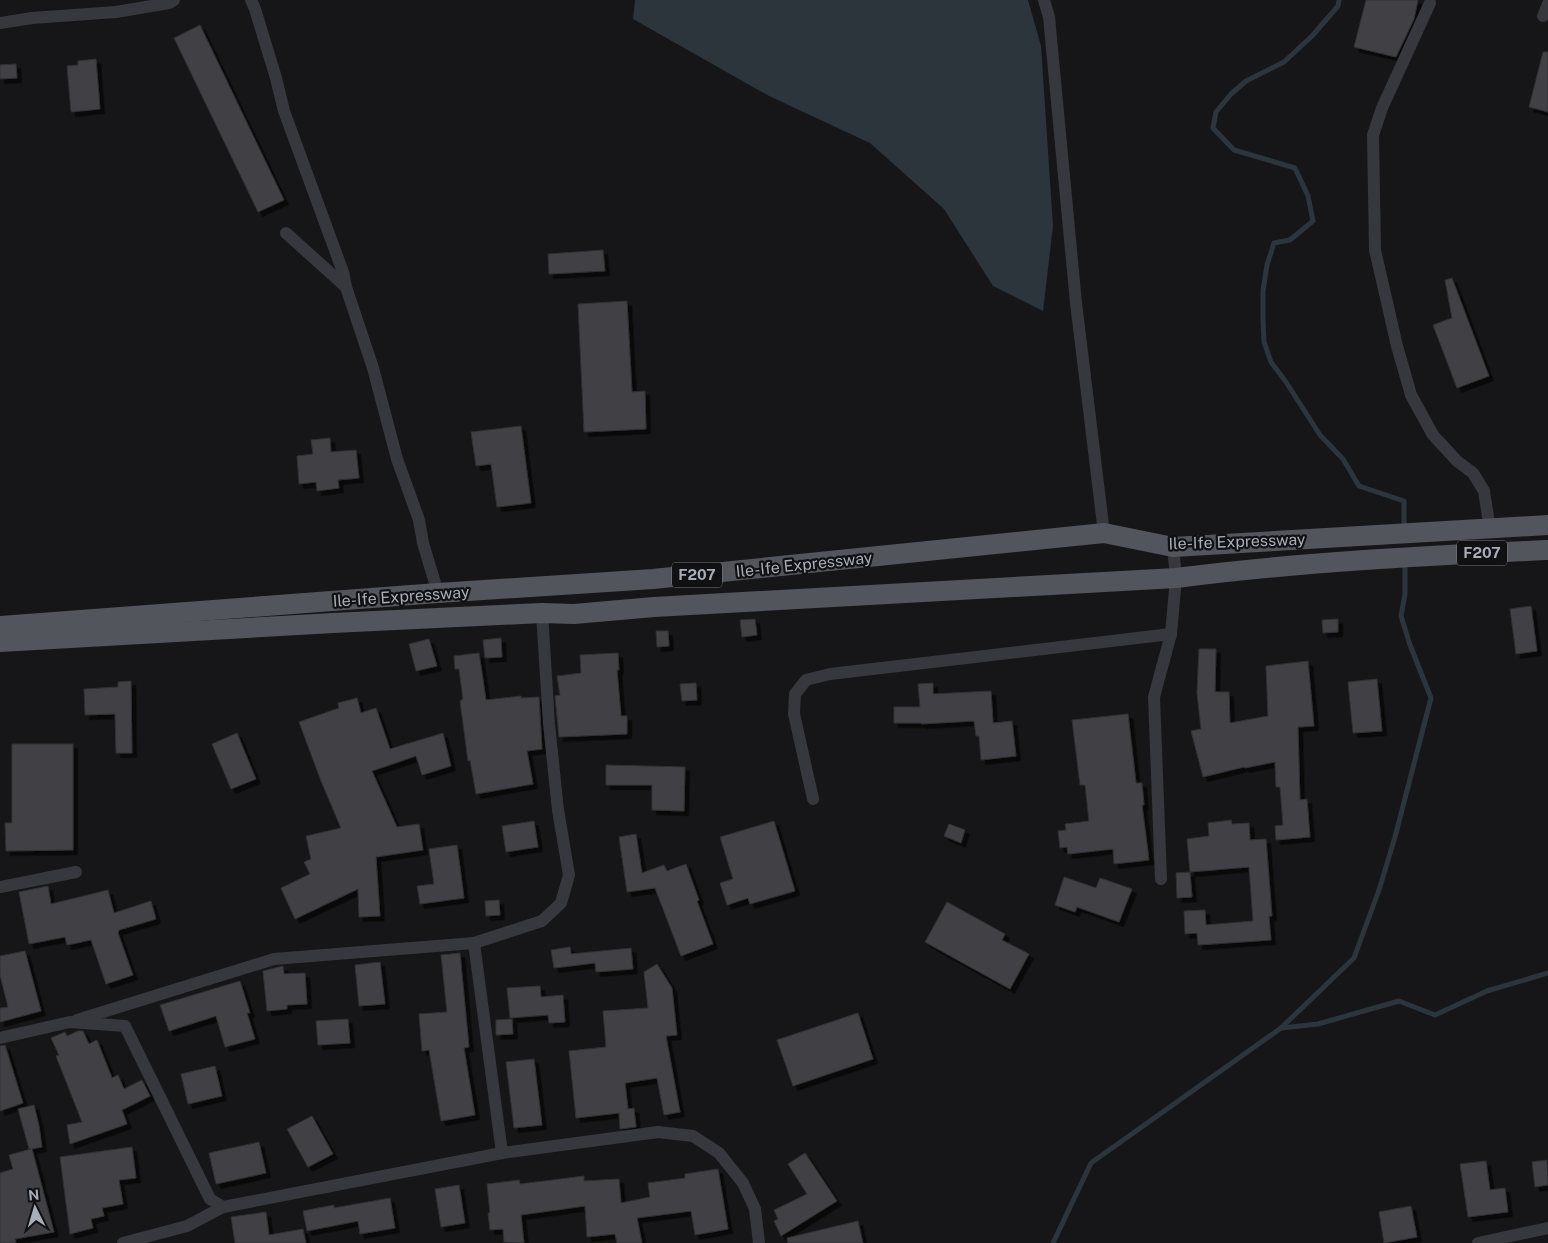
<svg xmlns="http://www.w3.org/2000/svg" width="1548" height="1243" font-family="'Public Sans',sans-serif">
  <defs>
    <filter id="shadow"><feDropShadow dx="4.5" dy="4.5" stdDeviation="0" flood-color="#0009"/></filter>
  </defs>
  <rect width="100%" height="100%" fill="#161618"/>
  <path fill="#2c353c" d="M635 0H1028L1041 46 1053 226 1043 311 993 286 944 209 870 143 769 96 633 19Z"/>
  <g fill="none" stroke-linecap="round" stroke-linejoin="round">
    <g stroke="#2c353c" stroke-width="5">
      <path d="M1339 0 1338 6 1312 36 1284 62 1246 81 1231 94 1216 112 1213 128 1234 150 1295 168 1308 196 1313 221 1290 240 1274 243 1267 265 1263 291V320L1264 342 1271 362 1286 382 1320 435 1343 459 1359 486 1404 501V530"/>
      <path d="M1281 1028 1318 1024 1399 1001 1435 1015 1487 991 1548 973"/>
      <path d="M1053 1243 1091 1163 1281 1028 1354 958 1379 890 1395 837 1431 698 1410 645 1401 616 1405 594V561"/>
    </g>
  </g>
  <g fill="#404145" stroke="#303034" filter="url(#shadow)">
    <path d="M1366 0H1418L1414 19 1396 57 1354 47Z"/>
    <path d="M200 25 284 200 258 212 174 38Z"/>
    <path d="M1543 52H1548V112L1529 107Z"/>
    <path d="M96 59 100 109 71 112 67 66 78 65V61Z"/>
    <path d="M16 64 17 78 0 79V65Z"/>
    <path d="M603 250 605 271 549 274 548 254Z"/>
    <path d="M1452 278 1489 376 1457 388 1433 325 1452 318 1445 280Z"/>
    <path d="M627 301 632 392 645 391 646 429 584 432 578 304Z"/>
    <path d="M521 426 531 503 497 507 491 464 476 466 471 432Z"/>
    <path d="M330 438 331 452 356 450 359 478 338 480 339 488 317 491 316 482 299 484 297 456 313 454 311 440Z"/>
    <path d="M1531 606 1537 651 1516 654 1510 609Z"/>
    <path d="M755 619 757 635 742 637 740 620Z"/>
    <path d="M1338 619V632L1323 633 1322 620Z"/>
    <path d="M656 631H668L669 646 657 647Z"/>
    <path d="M501 638 502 657 485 658 483 640Z"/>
    <path d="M429 639 437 666 416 671 409 644Z"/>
    <path d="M1199 649H1216L1215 692H1229L1230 723 1268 716 1266 666 1308 661 1314 726 1298 727 1300 800 1307 799 1310 837 1276 840 1275 826 1283 825 1280 787H1276L1275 762 1245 768 1244 767 1203 777 1191 731 1201 729 1197 693Z"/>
    <path d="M479 653 486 700 521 696V698L539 697 542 749 527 751 533 784 476 794 470 760 468 761 460 701 463 699 459 669H455L454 656Z"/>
    <path d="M618 653 619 670H617L621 716H627V734L559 737 555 696 560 695 557 676 581 673 580 655Z"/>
    <path d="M1377 679 1382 731 1353 733 1348 682Z"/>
    <path d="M131 681 132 753H116L115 714 85 715 84 689 118 687V682Z"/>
    <path d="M696 683 697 700 682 701 680 684Z"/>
    <path d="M933 683V694L991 691 993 723 1012 721 1016 756 981 760 979 736H976L974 721 921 724V723H894V707H920L918 684Z"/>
    <path d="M357 698 361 713 376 708 390 749 443 733 451 766 422 775 416 756 372 771 397 827 419 824 423 850 376 857 380 916 359 917 358 889 295 919 281 888 310 874 304 862 311 859 306 836 341 828 321 781 299 722 339 708 338 703Z"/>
    <path d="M1128 714 1136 783H1142L1144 805H1142L1149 860 1114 864 1113 849 1068 854 1067 847 1060 848 1058 831 1066 830 1065 824 1089 821 1085 785H1080L1072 720Z"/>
    <path d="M237 733 256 779 231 789 212 744Z"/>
    <path d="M12 744H73V850L6 851 5 823H12Z"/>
    <path d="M606 765 685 767 684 811 652 810V785H606Z"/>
    <path d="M1231 820 1232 824 1249 823 1250 840 1266 839 1272 916H1269L1271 940 1198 945 1197 933 1185 934 1184 911 1205 910 1206 925 1253 921 1249 867 1190 872 1192 897 1177 898 1176 873 1190 872 1187 839 1209 836 1208 823Z"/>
    <path d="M534 821 538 847 506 852 502 826Z"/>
    <path d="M774 821 795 891 750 904 748 898 727 905 720 883 733 879 720 837Z"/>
    <path d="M949 824 965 830 961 843 944 836Z"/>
    <path d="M636 834 642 873 664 865 667 871 686 864 699 900 697 901 713 944 681 956 655 888 627 892 619 837Z"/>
    <path d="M457 845 464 898 420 904 417 886 434 884 429 849Z"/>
    <path d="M1064 877 1096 888 1100 878 1132 889 1119 922 1077 907 1075 912 1055 905Z"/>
    <path d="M48 886 51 904 108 890 114 913 151 901 156 919 119 930 118 933 133 975 106 984 91 940 67 945 65 937 29 944 19 892Z"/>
    <path d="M499 900 500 915 486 916 485 901Z"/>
    <path d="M947 902 1005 934 1002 940 1029 954 1010 989 925 942Z"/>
    <path d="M570 947 571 954 631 948 633 969 596 972 595 963 554 968 551 950Z"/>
    <path d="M25 951 41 1011 0 1022V1008L8 1007 0 975V956Z"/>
    <path d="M460 953 469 1047 464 1048 475 1115 441 1121 429 1050 422 1051 419 1014 447 1012 441 955Z"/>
    <path d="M380 962 385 1004 359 1006 355 965Z"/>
    <path d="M657 964 672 988 677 1035 666 1036 680 1112 664 1115 657 1078 625 1083 628 1109 634 1108 636 1127 620 1129 619 1113 576 1118 569 1051 606 1047 603 1011 648 1008 644 972Z"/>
    <path d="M283 966 284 974 305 973 307 1004 287 1005V1009L267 1011 263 971Z"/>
    <path d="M240 981 250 1013H247L255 1039 225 1047 216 1016 169 1031 160 1005Z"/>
    <path d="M540 986 541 997 563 995 565 1022 549 1023 548 1015 510 1018 507 988Z"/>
    <path d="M858 1013 873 1059 793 1086 777 1040Z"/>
    <path d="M348 1019 350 1043 318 1045 316 1021Z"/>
    <path d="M512 1019 513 1034 496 1035V1020Z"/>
    <path d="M78 1031H83L89 1044 97 1040 112 1078 118 1075 124 1089 142 1080 150 1096 122 1110 127 1124 70 1144 67 1125 82 1122 56 1056 59 1055 51 1038 65 1032 67 1036Z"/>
    <path d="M5 1045 23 1103 0 1111V1046Z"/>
    <path d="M534 1059 542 1125 514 1128 506 1062Z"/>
    <path d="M215 1066 222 1096 188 1104 181 1074Z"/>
    <path d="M34 1105 39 1126 42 1147 32 1149 54 1232 15 1239 16 1243H0V1173L13 1169 9 1155 31 1149H29L18 1109Z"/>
    <path d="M312 1116 333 1154 308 1167 287 1129Z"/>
    <path d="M259 1142 266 1173 216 1184 209 1153Z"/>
    <path d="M132 1147 136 1178 119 1180 123 1204 102 1208 104 1216 91 1219 93 1228 70 1234 60 1157Z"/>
    <path d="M805 1153 837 1201 781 1236 774 1221 778 1219 774 1210 807 1194 788 1164Z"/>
    <path d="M1547 1160 1548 1185 1535 1187 1532 1162Z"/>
    <path d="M1486 1161 1490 1190 1505 1188 1508 1212 1468 1217 1460 1164Z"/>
    <path d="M718 1169 728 1229 695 1235 691 1211 637 1218 642 1243H617L615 1234 587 1237 585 1206 521 1215 524 1243 504 1242 503 1229 490 1230 488 1213H490L487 1184 519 1180 520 1184 584 1176V1181L619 1179 621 1203 650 1197 648 1183 685 1178V1174Z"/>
    <path d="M459 1185 465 1223 441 1227 435 1189Z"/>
    <path d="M390 1198 395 1228 360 1234 358 1221 307 1231 303 1211 334 1205V1208Z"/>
    <path d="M1411 1206 1417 1237 1384 1243 1379 1212Z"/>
    <path d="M266 1212 269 1235 303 1229 306 1243H235L231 1217Z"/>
    <path d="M858 1221 863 1243H788L787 1238Z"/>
  </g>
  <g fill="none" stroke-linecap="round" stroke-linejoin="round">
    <g stroke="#37383d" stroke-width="12">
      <path d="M251 0 255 9 276 78 284 111 343 272 346 287"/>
      <path d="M1044 0 1049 17 1076 303 1104 533"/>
      <path d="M1430 3 1382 108 1373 135 1375 250 1397 346 1411 395 1433 435 1457 461 1473 473 1484 491 1490 529"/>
      <path d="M1543 16 1548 4"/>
      <path d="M0 23 32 18 116 12 169 3 174 0"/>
      <path d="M286 233 346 287 373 368 397 459 419 520 423 543 438 593"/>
      <path d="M813 799 794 714 795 694 806 680 830 674 1171 634"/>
      <path d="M1161 879 1154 697 1171 634 1176 578 1173 547"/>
      <path d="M0 887 76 872"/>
      <path d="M77 1020 274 959 474 943"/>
      <path d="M0 1038 70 1022 125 1026 210 1199 223 1207 502 1153 658 1132 693 1136 719 1153 743 1183 755 1209 759 1243"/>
      <path d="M502 1153 474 943 542 921 561 903 569 875 558 810 549 724 542 613"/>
      <path d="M123 1243 187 1226 223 1207"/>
      <path d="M1478 1243 1548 1228"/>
    </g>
    <g stroke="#53555c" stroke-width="20">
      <path d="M0 626 438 593 653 579 1104 533 1173 547 1548 525"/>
      <path d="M0 642 333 623 542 613 574 614 654 607 1176 578C1299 562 1424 556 1548 550"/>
    </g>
  </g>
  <g text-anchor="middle" stroke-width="4.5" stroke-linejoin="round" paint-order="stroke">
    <g fill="#111113" stroke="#7b7e86" stroke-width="1">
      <rect x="1457" y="540.5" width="50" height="25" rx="4"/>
      <rect x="672" y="562.5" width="50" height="25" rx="4"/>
    </g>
    <g font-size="15" font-weight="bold" fill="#a8adb8">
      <text x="1482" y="558">F207</text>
      <text x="697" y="580">F207</text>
    </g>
    <g font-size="16" fill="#a8adb8" stroke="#111113">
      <text transform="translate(1237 541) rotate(-2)" y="6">Ile-Ife Expressway</text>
      <text transform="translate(804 564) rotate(-6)" y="6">Ile-Ife Expressway</text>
      <text transform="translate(401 596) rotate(-4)" y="6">Ile-Ife Expressway</text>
    </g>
  </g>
  <g transform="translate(35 1208) rotate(355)" stroke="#111113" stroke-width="4" paint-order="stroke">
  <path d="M0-4L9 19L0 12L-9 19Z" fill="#a8adb8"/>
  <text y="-8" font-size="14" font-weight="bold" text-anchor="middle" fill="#a8adb8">N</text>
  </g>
</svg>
